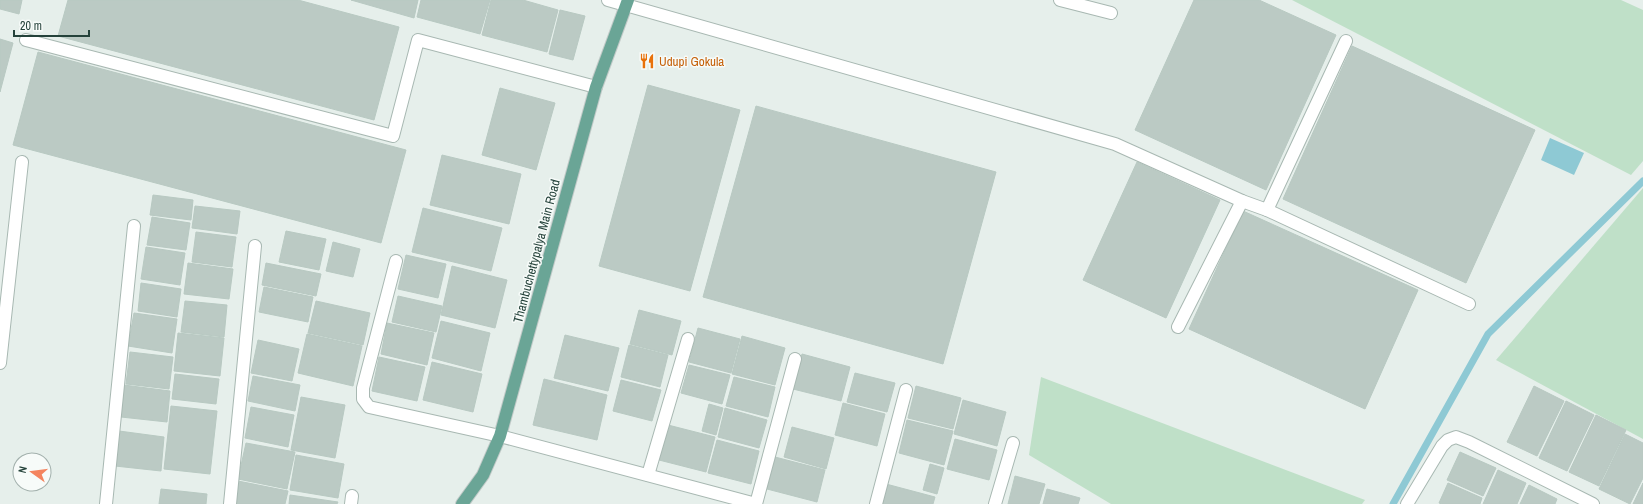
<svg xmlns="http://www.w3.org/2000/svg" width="1643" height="504" font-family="'Archivo Narrow',sans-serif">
  <rect width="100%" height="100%" fill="#e6efeb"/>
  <g fill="#bfe0c8">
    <path d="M1292 0H1621L1643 10V161L1631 175Z"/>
    <path d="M1643 188V439L1496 360Z"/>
    <path d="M1041 377 1365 500 1362 504H1111L1029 455Z"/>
  </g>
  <path fill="#8ec9d4" d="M1550 138 1584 153 1574 175 1541 160Z"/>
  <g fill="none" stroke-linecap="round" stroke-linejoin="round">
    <path stroke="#8ec9d4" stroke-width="7" d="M1393 504 1488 334 1643 181"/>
  </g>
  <g fill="#bbcac4" stroke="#b8c9c2">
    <path d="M0 0H22L19 14 0 9Z"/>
    <path d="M68 0H298L399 27 374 120 58 36Z"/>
    <path d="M351 0H418L414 18Z"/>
    <path d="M421 0H490L480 34 417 17Z"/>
    <path d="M491 0H523L558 10 547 52 482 35Z"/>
    <path d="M1194 0H1259L1336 35 1266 190 1135 130Z"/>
    <path d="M560 10 585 16 573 60 549 54Z"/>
    <path d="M0 39 13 43 0 92Z"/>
    <path d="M1352 46 1535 130 1466 283 1283 199Z"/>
    <path d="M38 52 406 150 381 243 13 145Z"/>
    <path d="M648 85 740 110 690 291 599 266Z"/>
    <path d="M500 88 555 103 536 170 482 155Z"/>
    <path d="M756 106 996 172 943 364 703 297Z"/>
    <path d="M442 155 521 174 509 224 430 205Z"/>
    <path d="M1137 162 1220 200 1166 318 1083 280Z"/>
    <path d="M153 195 193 200 191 220 150 215Z"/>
    <path d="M195 206 240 211 237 234 192 228Z"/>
    <path d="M423 208 502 228 491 271 412 252Z"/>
    <path d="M1243 211 1418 290 1365 409 1189 329Z"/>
    <path d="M152 217 190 223 186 250 147 245Z"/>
    <path d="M286 231 326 239 319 270 279 262Z"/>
    <path d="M196 232 236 237 232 267 192 262Z"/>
    <path d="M333 242 360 249 353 277 326 271Z"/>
    <path d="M146 247 185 253 180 285 141 279Z"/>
    <path d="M406 255 446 264 438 298 398 289Z"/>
    <path d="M188 263 233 269 229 299 184 294Z"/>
    <path d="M266 263 321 274 316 296 262 285Z"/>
    <path d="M452 266 507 280 495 328 441 315Z"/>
    <path d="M141 283 181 289 177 317 138 311Z"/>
    <path d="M264 287 313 297 308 322 259 312Z"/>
    <path d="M398 296 442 306 436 332 392 322Z"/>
    <path d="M185 301 227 305 224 337 181 332Z"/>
    <path d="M316 301 370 313 363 345 308 333Z"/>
    <path d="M639 310 681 321 672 355 630 344Z"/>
    <path d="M134 313 177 319 172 353 128 346Z"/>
    <path d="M441 321 490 333 481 371 432 358Z"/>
    <path d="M387 323 434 333 427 365 381 354Z"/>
    <path d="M698 328 740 339 731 373 689 362Z"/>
    <path d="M178 333 224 338 220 376 174 371Z"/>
    <path d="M307 334 362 346 353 386 298 373Z"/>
    <path d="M565 335 619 348 608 391 554 378Z"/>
    <path d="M742 336 785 348 775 385 732 374Z"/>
    <path d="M258 340 299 349 292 381 251 373Z"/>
    <path d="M629 345 668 355 660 387 621 377Z"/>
    <path d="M130 352 173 357 169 389 126 384Z"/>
    <path d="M802 354 850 367 841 401 793 389Z"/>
    <path d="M379 357 425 367 417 401 372 391Z"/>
    <path d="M432 362 482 374 473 412 423 400Z"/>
    <path d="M689 365 730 375 722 404 681 393Z"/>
    <path d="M855 373 895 383 887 412 847 402Z"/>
    <path d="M175 374 219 379 216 404 172 399Z"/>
    <path d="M253 376 300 385 295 411 248 401Z"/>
    <path d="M734 377 775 387 768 417 726 406Z"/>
    <path d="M544 379 607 395 597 440 533 425Z"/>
    <path d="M621 380 661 390 652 421 613 411Z"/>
    <path d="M124 385 170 391 167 422 121 417Z"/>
    <path d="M916 386 961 398 953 429 908 418Z"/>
    <path d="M1534 386 1564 401 1537 456 1507 442Z"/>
    <path d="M301 397 345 405 335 458 291 450Z"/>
    <path d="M963 400 1006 412 997 446 954 434Z"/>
    <path d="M1566 401 1594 415 1567 471 1539 458Z"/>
    <path d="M843 403 885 414 877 446 835 435Z"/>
    <path d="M709 404 723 408 716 435 702 431Z"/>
    <path d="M171 406 217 411 210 474 164 469Z"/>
    <path d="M251 407 294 415 288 447 245 438Z"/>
    <path d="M725 408 767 420 759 448 718 437Z"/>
    <path d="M1596 415 1626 430 1599 486 1569 472Z"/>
    <path d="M907 420 953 431 944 465 899 453Z"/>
    <path d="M668 425 715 437 706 472 659 460Z"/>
    <path d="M792 427 834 438 826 469 784 457Z"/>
    <path d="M119 431 164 437 161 471 115 466Z"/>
    <path d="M1625 434 1643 443V478L1630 504 1599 489Z"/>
    <path d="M955 439 997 450 989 480 947 469Z"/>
    <path d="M717 440 759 451 751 484 708 473Z"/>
    <path d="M246 443 295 452 287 489 238 479Z"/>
    <path d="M1460 452 1496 468 1483 496 1447 480Z"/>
    <path d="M296 455 344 464 338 498 290 490Z"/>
    <path d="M775 457 825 470 817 502 767 489Z"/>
    <path d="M930 464 944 468 937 494 923 490Z"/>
    <path d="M1498 470 1526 483 1517 504H1483Z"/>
    <path d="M1015 476 1045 484 1039 504H1008Z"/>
    <path d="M238 481 288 491 285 504H234Z"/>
    <path d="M1448 483 1482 498 1480 504H1442L1439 503Z"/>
    <path d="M1643 483V504H1633Z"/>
    <path d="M886 484 935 497 933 504H881Z"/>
    <path d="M1529 485 1557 499 1555 504H1520Z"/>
    <path d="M161 489 207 494 206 504H159Z"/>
    <path d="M1047 489 1080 498 1078 504H1043Z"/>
    <path d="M290 495 338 502 337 504H289Z"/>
  </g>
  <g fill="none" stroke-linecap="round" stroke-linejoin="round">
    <defs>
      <g id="minor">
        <path d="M608 0 1115 144 1242 201 1267 210 1469 304"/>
        <path d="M1060 0 1111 13"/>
        <path d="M26 40 393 136 418 40 596 87"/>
        <path d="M1267 210 1346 41"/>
        <path d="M396 261 363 388V399L369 407 500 436 756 504"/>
        <path d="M1178 327 1242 201"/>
        <path d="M0 363 22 162"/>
        <path d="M648 475 688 339"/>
        <path d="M106 504 134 226"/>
        <path d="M230 504 255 246"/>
        <path d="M351 504 352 496"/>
        <path d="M756 504 795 359"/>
        <path d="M876 504 906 390"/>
        <path d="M995 504 1013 443"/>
        <path d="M1407 504 1442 446 1448 440 1456 437 1469 442 1593 504"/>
      </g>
      <path id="major" d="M462 504 483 475 500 436 596 87 628 0"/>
    </defs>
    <use href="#minor" stroke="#a8b8b2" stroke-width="14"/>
    <use href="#major" stroke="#c2cac8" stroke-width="14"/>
    <use href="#minor" stroke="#fff" stroke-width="12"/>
    <use href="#major" stroke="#6aa596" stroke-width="12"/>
  </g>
  <defs>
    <symbol id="restaurant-bare" viewBox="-9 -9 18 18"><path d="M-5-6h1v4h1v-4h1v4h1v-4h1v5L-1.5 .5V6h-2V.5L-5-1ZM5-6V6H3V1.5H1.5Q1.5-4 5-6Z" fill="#e8710a" stroke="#f7fbf9" stroke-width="2.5" paint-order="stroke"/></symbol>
  </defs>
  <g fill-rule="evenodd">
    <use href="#restaurant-bare" x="636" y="50" width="22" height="22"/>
  </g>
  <g text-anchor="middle" stroke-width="3" stroke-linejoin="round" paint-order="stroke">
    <g font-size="13" fill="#c56008" stroke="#f7fbf9" text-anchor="start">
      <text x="659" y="66">Udupi Gokula</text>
    </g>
    <g font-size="13" fill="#24423a" stroke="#f7fbf9">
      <text transform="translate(536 251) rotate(-75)" y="5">Thambuchettypalya Main Road</text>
    </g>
  </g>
  <g transform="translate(32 472) rotate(284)"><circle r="19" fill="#f7fbf9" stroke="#a3b1ad"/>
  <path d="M0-3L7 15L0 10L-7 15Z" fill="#f4845f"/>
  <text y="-6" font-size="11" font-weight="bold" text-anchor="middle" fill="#24423a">N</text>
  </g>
  <path d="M14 30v6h75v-6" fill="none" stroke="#24423a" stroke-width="2"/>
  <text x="20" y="30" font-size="12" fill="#24423a" stroke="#f7fbf9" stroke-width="3" paint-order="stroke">20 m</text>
</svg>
